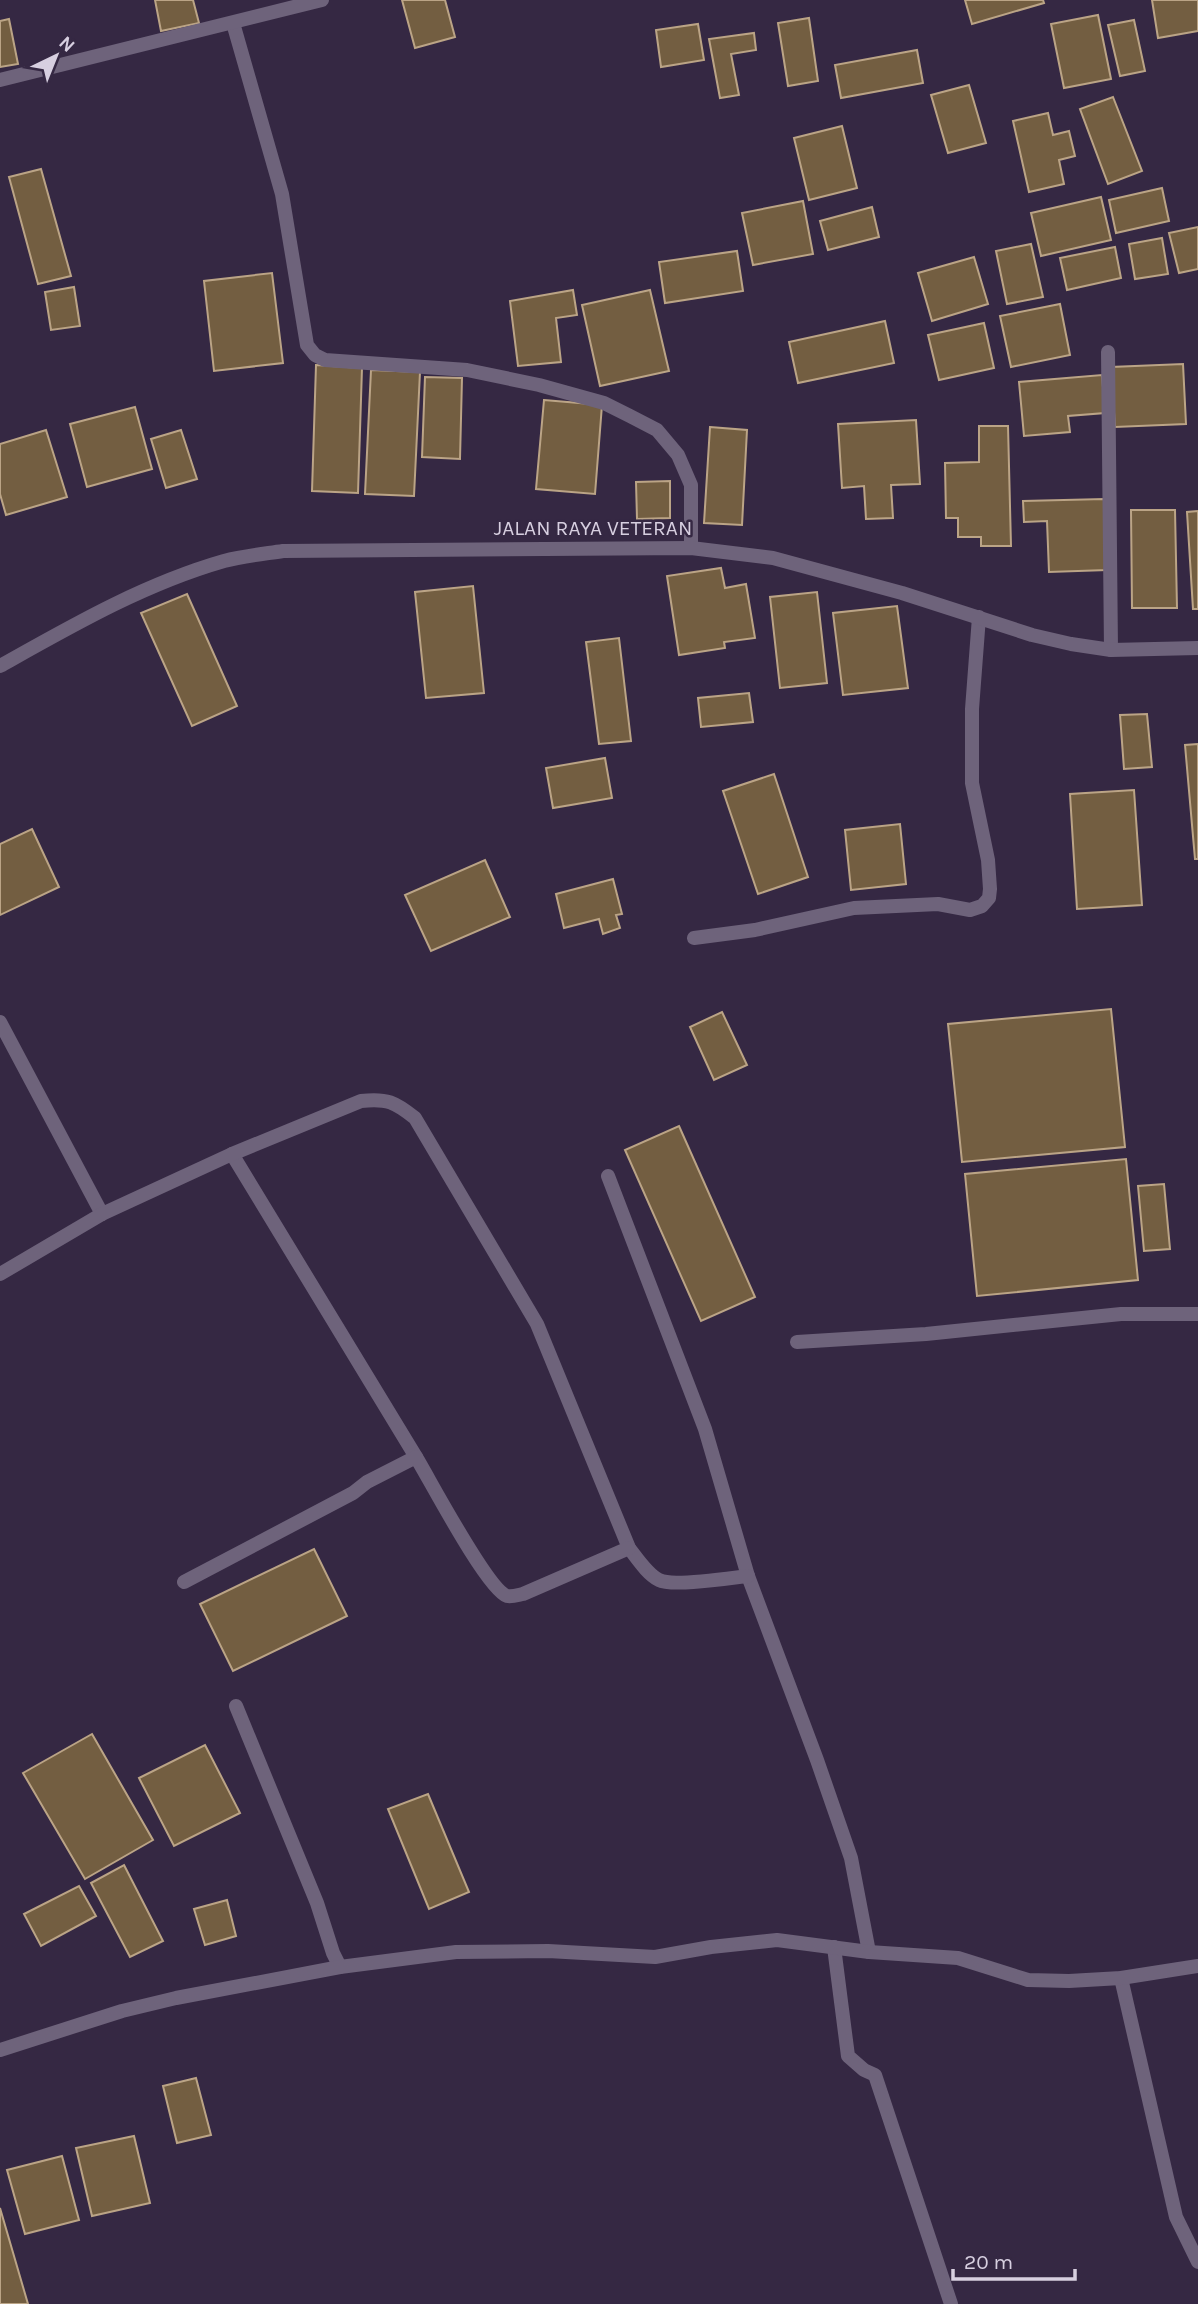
<svg xmlns="http://www.w3.org/2000/svg" width="1198" height="2304" font-family="Karla,sans-serif">
  <rect width="100%" height="100%" fill="#352843"/>
  <g fill="#735e41" stroke="#bba486" stroke-width="2">
    <path d="M155 0H193L199 23 161 31Z"/>
    <path d="M402 0H445L455 37 415 48Z"/>
    <path d="M965 0H1043L1044 3 972 24Z"/>
    <path d="M1152 0H1198V31L1158 38Z"/>
    <path d="M1098 15 1111 79 1064 88 1051 24Z"/>
    <path d="M809 18 818 81 788 86 778 23Z"/>
    <path d="M9 19 18 64 0 67V21Z"/>
    <path d="M1134 20 1145 71 1120 76 1108 25Z"/>
    <path d="M698 24 704 60 661 67 656 30Z"/>
    <path d="M754 33 756 50 731 54 739 95 720 98 709 39Z"/>
    <path d="M917 50 923 83 841 98 835 65Z"/>
    <path d="M969 85 986 143 948 153 931 95Z"/>
    <path d="M1113 97 1142 171 1108 184 1080 109Z"/>
    <path d="M1048 113 1053 135 1069 131 1075 156 1059 160 1064 184 1029 192 1013 121Z"/>
    <path d="M842 126 857 188 809 200 794 138Z"/>
    <path d="M41 169 71 276 38 284 9 177Z"/>
    <path d="M1162 188 1169 221 1116 233 1109 200Z"/>
    <path d="M1101 197 1111 240 1041 256 1031 213Z"/>
    <path d="M803 201 813 254 753 265 742 213Z"/>
    <path d="M872 207 879 237 828 250 820 221Z"/>
    <path d="M1198 227V269L1179 273 1169 233Z"/>
    <path d="M1162 238 1168 274 1135 279 1129 244Z"/>
    <path d="M1031 244 1043 297 1007 304 996 251Z"/>
    <path d="M1115 247 1121 278 1067 290 1060 258Z"/>
    <path d="M737 251 743 291 665 303 659 262Z"/>
    <path d="M974 257 988 304 932 321 918 273Z"/>
    <path d="M272 273 283 363 214 371 204 281Z"/>
    <path d="M74 287 80 326 51 330 45 292Z"/>
    <path d="M573 290 577 315 556 318 561 362 518 366 510 301Z"/>
    <path d="M650 290 669 371 600 386 582 305Z"/>
    <path d="M1060 304 1070 355 1011 367 1000 316Z"/>
    <path d="M885 321 894 363 798 383 789 342Z"/>
    <path d="M984 323 994 368 939 380 928 335Z"/>
    <path d="M1183 364 1186 424 1115 427 1111 367Z"/>
    <path d="M316 365 362 368 358 493 312 491Z"/>
    <path d="M371 370 420 372 414 496 365 494Z"/>
    <path d="M1102 375 1105 413 1068 416 1070 432 1024 436 1019 382Z"/>
    <path d="M425 377 462 378 460 459 422 457Z"/>
    <path d="M544 400 602 405 595 494 536 489Z"/>
    <path d="M135 407 152 469 87 487 70 424Z"/>
    <path d="M916 420 920 484 891 485 893 518 866 519 864 486 842 488 838 424Z"/>
    <path d="M979 426H1008L1011 546H981V537H958V518H946L945 463 979 462Z"/>
    <path d="M710 427 747 430 742 525 704 523Z"/>
    <path d="M46 430 67 497 6 515 0 494V444Z"/>
    <path d="M181 430 197 479 166 488 151 439Z"/>
    <path d="M670 481V518L637 519 636 482Z"/>
    <path d="M1104 499 1107 570 1049 572 1047 521 1024 522 1023 501Z"/>
    <path d="M1131 510H1175L1177 608H1132Z"/>
    <path d="M1198 511V609H1193L1187 512Z"/>
    <path d="M721 568 725 588 746 584 755 638 724 642 725 648 679 655 667 576Z"/>
    <path d="M473 586 484 693 426 698 415 592Z"/>
    <path d="M817 592 827 683 780 688 770 597Z"/>
    <path d="M187 594 237 706 192 726 141 613Z"/>
    <path d="M897 606 908 688 843 695 833 613Z"/>
    <path d="M619 638 631 741 599 744 586 642Z"/>
    <path d="M749 693 753 722 701 727 698 698Z"/>
    <path d="M1147 714 1152 767 1124 769 1120 715Z"/>
    <path d="M1198 744V859H1195L1185 745Z"/>
    <path d="M605 758 612 798 553 808 546 768Z"/>
    <path d="M774 774 808 877 758 894 723 791Z"/>
    <path d="M1134 790 1142 905 1077 909 1070 794Z"/>
    <path d="M900 824 906 884 851 890 845 830Z"/>
    <path d="M32 829 59 887 0 915V844Z"/>
    <path d="M485 860 510 917 431 951 405 895Z"/>
    <path d="M613 879 622 914 616 915 620 928 603 934 599 919 564 928 556 894Z"/>
    <path d="M1111 1009 1125 1147 962 1162 948 1024Z"/>
    <path d="M722 1012 747 1065 714 1080 690 1027Z"/>
    <path d="M679 1126 755 1297 701 1321 625 1150Z"/>
    <path d="M1126 1159 1138 1280 977 1296 965 1174Z"/>
    <path d="M1164 1184 1170 1249 1144 1251 1138 1186Z"/>
    <path d="M314 1549 347 1616 233 1671 200 1604Z"/>
    <path d="M92 1734 153 1840 85 1879 23 1773Z"/>
    <path d="M205 1745 240 1813 174 1846 139 1778Z"/>
    <path d="M428 1794 469 1892 429 1909 388 1809Z"/>
    <path d="M124 1865 163 1941 130 1957 91 1883Z"/>
    <path d="M79 1886 96 1916 41 1946 24 1914Z"/>
    <path d="M227 1900 236 1936 205 1945 194 1909Z"/>
    <path d="M196 2078 211 2135 177 2143 163 2086Z"/>
    <path d="M134 2136 150 2203 92 2216 76 2148Z"/>
    <path d="M62 2156 79 2220 25 2234 7 2170Z"/>
    <path d="M0 2208 28 2304H0Z"/>
  </g>
  <g fill="none" stroke-linecap="round" stroke-linejoin="round">
    <g stroke="#6e637b" stroke-width="14">
      <path d="M233 23 282 194 307 345 315 355 325 360 467 370 539 385 604 403 630 416 657 430 678 455 691 485V548"/>
      <path d="M0 80 322 0"/>
      <path d="M1108 352 1111 650"/>
      <path d="M694 938 755 930 854 908 938 904 970 910 982 906 989 898 990 889 988 860 972 783V709L979 617"/>
      <path d="M0 1022 102 1214"/>
      <path d="M232 1154 416 1457"/>
      <path d="M608 1176 705 1429 748 1576 817 1760 851 1858 869 1952"/>
      <path d="M0 1274 102 1214 232 1154 361 1101C387 1098 395 1102 415 1118L537 1324 629 1548C637 1558 647 1574 659 1580 672 1587 730 1578 748 1576"/>
      <path d="M797 1342 926 1334 1121 1314H1198"/>
      <path d="M184 1582 353 1493 367 1482 416 1457C430 1480 487 1589 507 1596 512 1597 518 1595 523 1594L629 1548"/>
      <path d="M236 1706 317 1903 333 1953 340 1967"/>
      <path d="M834 1947 848 2056 864 2070 875 2075 951 2304"/>
      <path d="M1121 1978 1176 2217 1198 2262"/>
      <path d="M0 2050 122 2011 176 1998 340 1967 456 1952 548 1951 655 1957 711 1947 777 1940 869 1952 958 1958 1028 1980 1069 1981 1121 1978 1198 1966"/>
    </g>
    <path stroke="#6e637b" stroke-width="14" d="M0 666C73 625 144 584 224 561 243 556 263 554 283 551L691 548 773 558 902 593 1032 635 1071 644 1111 650 1198 648"/>
  </g>
  <g text-anchor="middle" stroke-width="5" stroke-linejoin="round" paint-order="stroke">
    <g font-size="21" fill="#d7cfe0" stroke="#352843">
      <text x="593" y="535">JALAN RAYA VETERAN</text>
    </g>
  </g>
  <g transform="translate(56 56) rotate(43)" stroke="#352843" stroke-width="5" paint-order="stroke">
  <path d="M0-5L12 26L0 18L-12 26Z" fill="#d7cfe0"/>
  <text y="-10" font-size="19" font-weight="bold" text-anchor="middle" fill="#d7cfe0">N</text>
  </g>
  <path d="M953 2269v10h122v-10" fill="none" stroke="#d7cfe0" stroke-width="3.5"/>
  <text x="964" y="2269" font-size="21" fill="#d7cfe0" stroke="#352843" stroke-width="5" paint-order="stroke">20 m</text>
</svg>
